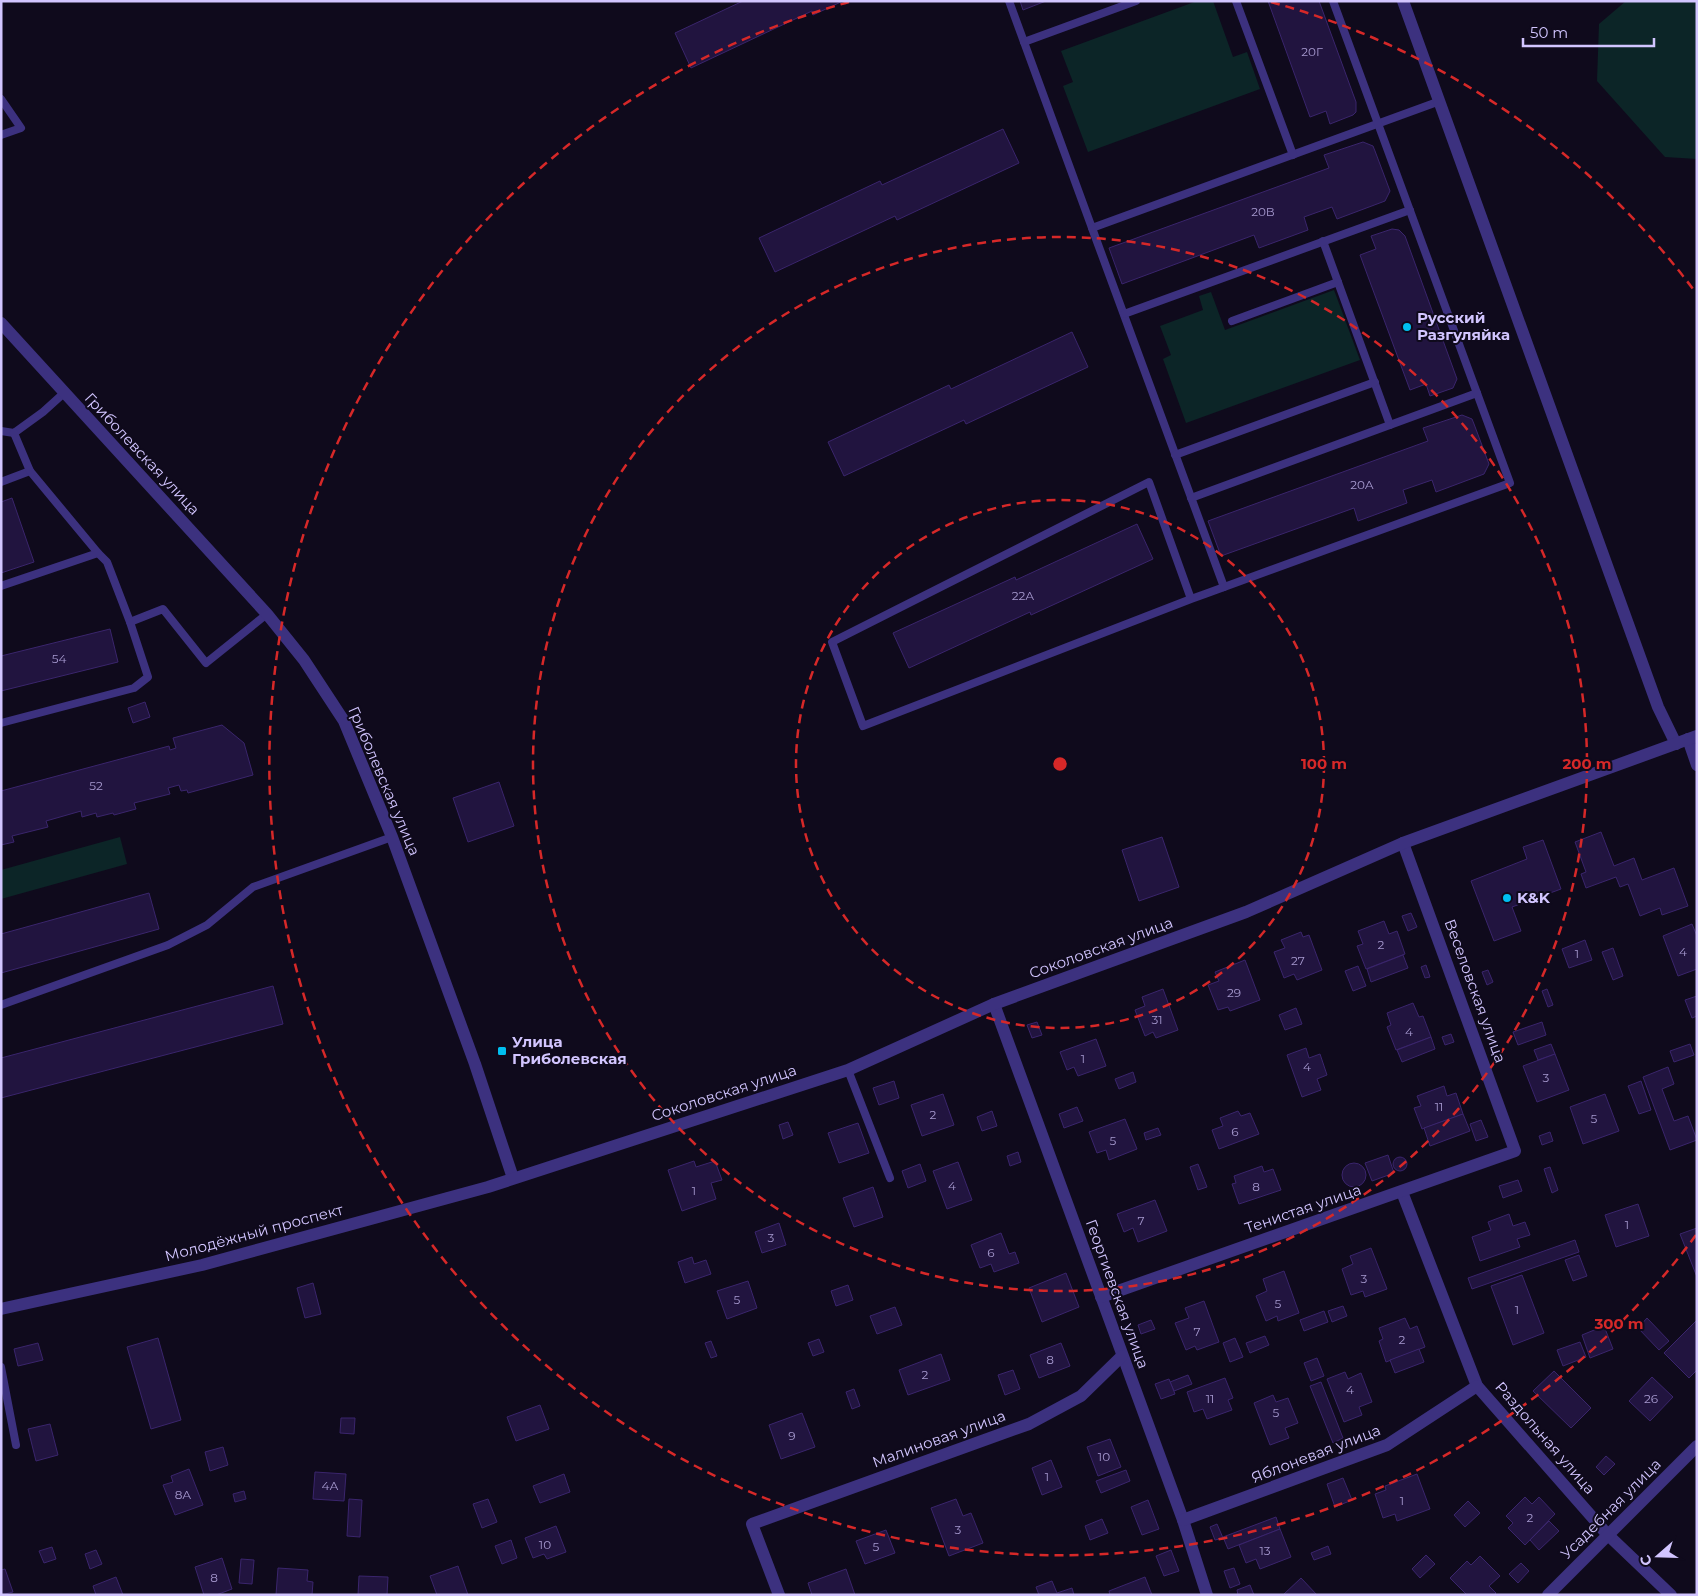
<svg xmlns="http://www.w3.org/2000/svg" width="1698" height="1596" font-family="Montserrat,sans-serif">
  <rect width="100%" height="100%" fill="#0f0a1c"/>
  <g fill="#0c2527">
    <path d="M1197 1H1213L1233 57 1247 52 1260 89 1088 152 1063 86 1073 82 1061 51Z"/>
    <path d="M1626 1H1697V159L1665 157 1597 81 1599 24Z"/>
    <path d="M1334 290 1360 360 1186 423 1163 359 1171 355 1160 326 1203 310 1199 296 1211 292 1225 330Z"/>
    <path d="M120 837 127 864 1 899V870Z"/>
  </g>
  <g fill="#21143f" stroke="#3a256c">
    <path d="M743 1H843L813 15 812 11 691 68 675 33Z"/>
    <path d="M1020 1H1046L1023 10Z"/>
    <path d="M1268 1H1319L1356 102V112L1353 115 1330 124 1326 111 1310 117Z"/>
    <path d="M1003 129 1019 163 897 220 895 216 775 272 759 238 880 181 882 185Z"/>
    <path d="M1363 142 1373 146 1375 151 1390 191 1385 201 1337 219 1332 207 1304 217 1308 230 1259 248 1254 235 1122 284 1109 248 1329 168 1324 155Z"/>
    <path d="M1392 229 1399 230 1405 236 1457 379 1453 388 1430 396 1426 384 1410 390 1360 255 1376 249 1371 236Z"/>
    <path d="M1072 332 1088 367 966 424 964 420 844 476 828 442 949 385 951 389Z"/>
    <path d="M1462 415 1472 419 1474 424 1489 464 1484 474 1436 492 1432 480 1403 490 1407 503 1358 521 1354 508 1221 556 1208 521 1428 441 1423 428Z"/>
    <path d="M12 498 34 562 1 573V502Z"/>
    <path d="M1137 524 1153 559 1031 615 1030 612 909 668 893 633 1015 577 1016 580Z"/>
    <path d="M110 629 118 662 1 691V656Z"/>
    <path d="M145 702 150 717 133 723 128 708Z"/>
    <path d="M222 725 244 743 253 775 188 793 187 790 181 791 179 785 168 788 170 794 134 803 136 809 114 815 113 813 97 817 96 813 82 817 81 811 46 821 48 827 12 836 14 842 1 845V791L169 746 170 750 176 748 173 738Z"/>
    <path d="M499 782 514 826 468 842 453 798Z"/>
    <path d="M1601 832 1614 866 1634 858 1642 880 1674 868 1688 906 1662 915 1660 908 1640 916 1628 884 1620 887 1616 877 1586 888 1581 874 1586 872 1575 842Z"/>
    <path d="M1162 837 1179 887 1139 901 1122 850Z"/>
    <path d="M1543 840 1561 889 1512 907 1521 931 1494 941 1471 881 1527 859 1523 847Z"/>
    <path d="M149 893 159 929 1 973V934Z"/>
    <path d="M1411 913 1417 927 1408 931 1402 916Z"/>
    <path d="M1384 921 1389 934 1397 931 1405 954 1366 969 1357 946 1363 944 1358 931Z"/>
    <path d="M1692 924 1697 936V969L1678 976 1663 936Z"/>
    <path d="M1301 932 1303 937 1309 935 1322 970 1297 980 1294 974 1284 978 1274 952 1285 948 1281 940Z"/>
    <path d="M1585 940 1592 960 1569 968 1562 949Z"/>
    <path d="M1613 948 1623 976 1613 980 1602 952Z"/>
    <path d="M1403 955 1408 968 1371 982 1367 969Z"/>
    <path d="M1245 960 1260 1000 1230 1011 1228 1007 1218 1010 1208 985 1219 981 1215 972Z"/>
    <path d="M1426 965 1430 977 1425 978 1421 967Z"/>
    <path d="M1358 966 1366 986 1353 991 1345 971Z"/>
    <path d="M1488 970 1493 982 1487 985 1482 972Z"/>
    <path d="M273 986 283 1024 1 1098V1058Z"/>
    <path d="M1163 989 1178 1030 1156 1038 1153 1032 1145 1036 1135 1010 1145 1006 1142 997Z"/>
    <path d="M1547 989 1553 1005 1548 1007 1542 991Z"/>
    <path d="M1697 996V1016L1692 1018 1685 1000Z"/>
    <path d="M1413 1003 1419 1017 1423 1016 1431 1037 1396 1050 1387 1027 1391 1025 1387 1013Z"/>
    <path d="M1296 1008 1302 1024 1285 1030 1279 1015Z"/>
    <path d="M1037 1022 1042 1035 1032 1038 1027 1025Z"/>
    <path d="M1542 1022 1546 1035 1518 1045 1513 1032Z"/>
    <path d="M1451 1034 1454 1042 1445 1045 1442 1037Z"/>
    <path d="M1431 1037 1435 1049 1402 1062 1397 1050Z"/>
    <path d="M1096 1039 1106 1066 1078 1076 1074 1067 1067 1070 1060 1052Z"/>
    <path d="M1551 1044 1555 1054 1538 1060 1534 1050Z"/>
    <path d="M1690 1044 1694 1055 1674 1062 1670 1051Z"/>
    <path d="M1306 1048 1309 1058 1320 1054 1327 1075 1317 1079 1321 1090 1302 1097 1287 1055Z"/>
    <path d="M1555 1054 1569 1090 1537 1102 1523 1066Z"/>
    <path d="M1668 1067 1674 1084 1662 1089 1674 1121 1688 1116 1697 1140 1670 1150 1643 1077Z"/>
    <path d="M1133 1072 1136 1082 1119 1089 1115 1079Z"/>
    <path d="M894 1081 899 1098 879 1105 873 1088Z"/>
    <path d="M1641 1081 1651 1110 1639 1114 1628 1086Z"/>
    <path d="M1444 1086 1447 1096 1456 1093 1463 1114 1422 1129 1414 1108 1421 1106 1417 1096Z"/>
    <path d="M943 1094 954 1125 922 1136 911 1105Z"/>
    <path d="M1605 1094 1619 1131 1583 1144 1570 1107Z"/>
    <path d="M1077 1107 1083 1121 1064 1128 1059 1114Z"/>
    <path d="M992 1111 997 1126 982 1131 977 1117Z"/>
    <path d="M1238 1111 1241 1116 1250 1113 1259 1134 1219 1149 1212 1130 1223 1126 1220 1118Z"/>
    <path d="M1463 1114 1470 1131 1430 1146 1424 1128Z"/>
    <path d="M1125 1119 1137 1149 1109 1160 1106 1150 1097 1153 1089 1132Z"/>
    <path d="M1481 1120 1488 1137 1476 1141 1470 1124Z"/>
    <path d="M788 1122 793 1135 783 1139 779 1125Z"/>
    <path d="M858 1123 869 1153 839 1163 828 1133Z"/>
    <path d="M1158 1128 1161 1135 1146 1140 1144 1133Z"/>
    <path d="M1550 1132 1553 1141 1542 1145 1539 1136Z"/>
    <path d="M1018 1152 1021 1162 1010 1166 1007 1156Z"/>
    <path d="M1388 1155 1394 1173 1372 1181 1365 1163Z"/>
    <circle cx="1400" cy="1164" r="7"/>
    <path d="M694 1161 696 1167 715 1161 722 1180 711 1183 716 1199 682 1211 668 1170Z"/>
    <path d="M958 1162 972 1200 947 1209 933 1171Z"/>
    <circle cx="1354" cy="1175" r="12"/>
    <path d="M920 1164 926 1181 908 1188 902 1171Z"/>
    <path d="M1198 1164 1207 1187 1198 1190 1190 1167Z"/>
    <path d="M1262 1166 1264 1172 1273 1169 1281 1190 1239 1204 1232 1184 1236 1183 1234 1176Z"/>
    <path d="M1550 1167 1558 1190 1552 1193 1544 1169Z"/>
    <path d="M1518 1180 1522 1191 1503 1198 1499 1186Z"/>
    <path d="M873 1187 883 1217 854 1227 843 1198Z"/>
    <path d="M1155 1200 1167 1231 1138 1242 1133 1228 1124 1232 1117 1214Z"/>
    <path d="M1638 1204 1649 1236 1616 1247 1605 1215Z"/>
    <path d="M1509 1214 1513 1226 1525 1222 1530 1235 1517 1239 1520 1247 1480 1261 1472 1237 1491 1230 1488 1222Z"/>
    <path d="M779 1223 786 1245 762 1253 755 1232Z"/>
    <path d="M1697 1228V1277L1680 1234Z"/>
    <path d="M1001 1233 1009 1254 1015 1252 1019 1263 994 1272 991 1264 980 1268 971 1245Z"/>
    <path d="M1575 1240 1579 1252 1472 1289 1468 1278Z"/>
    <path d="M1371 1248 1387 1289 1365 1297 1363 1291 1351 1295 1342 1269 1353 1264 1350 1256Z"/>
    <path d="M1579 1255 1587 1276 1573 1281 1565 1260Z"/>
    <path d="M692 1257 694 1264 706 1260 711 1274 685 1283 678 1262Z"/>
    <path d="M1284 1271 1299 1313 1278 1321 1277 1316 1266 1321 1256 1296 1267 1291 1263 1279Z"/>
    <path d="M1066 1273 1079 1307 1042 1322 1029 1288Z"/>
    <path d="M1522 1275 1544 1333 1513 1345 1491 1286Z"/>
    <path d="M748 1281 757 1308 727 1319 717 1291Z"/>
    <path d="M313 1283 321 1314 305 1318 297 1288Z"/>
    <path d="M848 1285 853 1300 836 1306 831 1291Z"/>
    <path d="M1204 1301 1219 1342 1197 1350 1195 1346 1186 1350 1175 1323 1189 1318 1185 1308Z"/>
    <path d="M1343 1306 1347 1316 1332 1322 1328 1311Z"/>
    <path d="M895 1307 902 1325 877 1334 870 1316Z"/>
    <path d="M1324 1311 1328 1322 1304 1331 1300 1320Z"/>
    <path d="M1405 1318 1410 1329 1417 1326 1425 1347 1386 1362 1379 1341 1383 1339 1379 1328Z"/>
    <path d="M1647 1318 1669 1341 1659 1350 1638 1328Z"/>
    <path d="M1151 1320 1155 1329 1141 1334 1138 1325Z"/>
    <path d="M1697 1320V1370L1689 1378 1664 1353Z"/>
    <path d="M1604 1326 1613 1349 1590 1358 1582 1335Z"/>
    <path d="M1265 1336 1269 1345 1250 1353 1246 1343Z"/>
    <path d="M158 1338 181 1420 151 1429 127 1347Z"/>
    <path d="M1235 1338 1243 1357 1230 1362 1223 1343Z"/>
    <path d="M819 1339 824 1352 813 1356 808 1343Z"/>
    <path d="M711 1341 717 1356 711 1358 705 1343Z"/>
    <path d="M1580 1342 1586 1357 1563 1366 1557 1350Z"/>
    <path d="M38 1343 43 1360 18 1366 14 1349Z"/>
    <path d="M1061 1343 1070 1366 1039 1378 1030 1355Z"/>
    <path d="M1419 1349 1424 1362 1395 1373 1390 1360Z"/>
    <path d="M941 1354 950 1380 908 1395 899 1370Z"/>
    <path d="M1317 1358 1324 1376 1311 1381 1304 1363Z"/>
    <path d="M1013 1370 1020 1389 1005 1395 998 1375Z"/>
    <path d="M1554 1371 1591 1408 1571 1428 1533 1391Z"/>
    <path d="M1345 1372 1348 1379 1361 1373 1372 1402 1359 1407 1362 1415 1344 1422 1327 1379Z"/>
    <path d="M1188 1375 1192 1384 1174 1391 1170 1382Z"/>
    <path d="M1652 1377 1673 1397 1650 1421 1629 1401Z"/>
    <path d="M1225 1378 1233 1398 1228 1400 1232 1410 1207 1419 1203 1409 1194 1412 1187 1392Z"/>
    <path d="M1169 1379 1175 1394 1161 1399 1155 1384Z"/>
    <path d="M1321 1382 1343 1438 1333 1443 1310 1386Z"/>
    <path d="M854 1389 860 1406 852 1409 846 1392Z"/>
    <path d="M1273 1395 1276 1402 1288 1398 1298 1423 1285 1428 1289 1438 1270 1445 1254 1403Z"/>
    <path d="M540 1405 549 1429 516 1441 507 1417Z"/>
    <path d="M802 1413 815 1447 781 1459 769 1425Z"/>
    <path d="M341 1418H355L354 1434 340 1433Z"/>
    <path d="M50 1424 58 1455 36 1461 28 1429Z"/>
    <path d="M1110 1439 1121 1467 1098 1476 1087 1447Z"/>
    <path d="M223 1447 228 1465 210 1471 205 1452Z"/>
    <path d="M1606 1456 1615 1464 1604 1475 1596 1467Z"/>
    <path d="M1051 1460 1062 1487 1042 1495 1032 1468Z"/>
    <path d="M189 1469 203 1505 175 1515 163 1485 173 1482 171 1476Z"/>
    <path d="M1126 1470 1130 1481 1101 1493 1096 1481Z"/>
    <path d="M315 1472 346 1474 344 1501 313 1499Z"/>
    <path d="M564 1474 570 1492 540 1503 533 1486Z"/>
    <path d="M1417 1474 1430 1509 1397 1521 1395 1514 1383 1518 1375 1494 1386 1490 1385 1486Z"/>
    <path d="M1343 1478 1352 1500 1335 1507 1327 1484Z"/>
    <path d="M244 1491 246 1499 235 1502 233 1494Z"/>
    <path d="M1525 1497 1532 1504 1539 1497 1555 1514 1525 1545 1508 1528 1513 1523 1506 1516Z"/>
    <path d="M349 1499 362 1500 360 1537 347 1536Z"/>
    <path d="M488 1499 497 1522 482 1528 473 1504Z"/>
    <path d="M956 1499 963 1516 971 1513 983 1543 949 1556 931 1508Z"/>
    <path d="M1148 1500 1159 1529 1142 1535 1131 1507Z"/>
    <path d="M1468 1501 1480 1513 1465 1527 1454 1515Z"/>
    <path d="M1276 1517 1280 1529 1228 1549 1223 1537Z"/>
    <path d="M1102 1519 1108 1533 1090 1540 1085 1526Z"/>
    <path d="M1549 1521 1559 1531 1539 1550 1530 1540Z"/>
    <path d="M1217 1524 1223 1538 1215 1540 1210 1527Z"/>
    <path d="M556 1526 566 1552 547 1559 544 1554 533 1558 525 1538Z"/>
    <path d="M1280 1529 1291 1557 1260 1569 1256 1559 1246 1563 1239 1545Z"/>
    <path d="M886 1530 895 1553 865 1564 856 1541Z"/>
    <path d="M511 1540 517 1558 502 1564 495 1546Z"/>
    <path d="M1328 1546 1331 1554 1314 1560 1311 1553Z"/>
    <path d="M52 1547 56 1559 44 1563 39 1551Z"/>
    <path d="M96 1550 102 1564 90 1569 85 1554Z"/>
    <path d="M1171 1550 1179 1571 1164 1576 1156 1556Z"/>
    <path d="M1426 1555 1435 1564 1420 1578 1412 1569Z"/>
    <path d="M1480 1556 1500 1576 1489 1586 1496 1593 1494 1595H1467L1450 1578 1467 1561 1471 1565Z"/>
    <path d="M222 1558 232 1589 216 1595H204L195 1567Z"/>
    <path d="M241 1559 254 1560 252 1584 239 1583Z"/>
    <path d="M1521 1563 1529 1571 1518 1583 1509 1574Z"/>
    <path d="M458 1566 468 1595H437L430 1576Z"/>
    <path d="M278 1568 308 1570 307 1581 313 1582 312 1595H276Z"/>
    <path d="M1234 1568 1240 1584 1230 1588 1224 1571Z"/>
    <path d="M5 1569 13 1592 1 1595V1570Z"/>
    <path d="M846 1569 855 1595H812L808 1583Z"/>
    <path d="M359 1576 388 1577 387 1595H358Z"/>
    <path d="M116 1577 123 1595H96L93 1586Z"/>
    <path d="M1145 1577 1152 1595H1110L1109 1591Z"/>
    <path d="M1301 1578 1317 1595H1283Z"/>
    <path d="M1052 1581 1057 1593 1072 1588 1074 1595H1039L1036 1587Z"/>
    <path d="M1250 1585 1254 1595H1238L1237 1590Z"/>
  </g>
  <g fill="none" stroke-linecap="round" stroke-linejoin="round">
    <g stroke="#3c317f" stroke-width="8">
      <path d="M1009 1 1092 228 1440 101"/>
      <path d="M1236 1 1293 155"/>
      <path d="M1024 42 1136 1"/>
      <path d="M1 99 21 128 1 135"/>
      <path d="M1092 228 1224 587"/>
      <path d="M1323 241 1390 425"/>
      <path d="M1124 314 1410 210"/>
      <path d="M1232 321 1338 282"/>
      <path d="M1 431 14 433 43 412 64 393"/>
      <path d="M1175 455 1375 382"/>
      <path d="M1 482 30 471"/>
      <path d="M1191 498 1477 393"/>
      <path d="M98 553 107 562 130 622"/>
      <path d="M1 586 98 553 30 471 14 433"/>
      <path d="M1191 599 1149 482 832 642 863 726 1191 599 1205 594 1510 483 1333 1"/>
      <path d="M1 723 134 688 148 677 130 622 163 609 206 663 267 614"/>
      <path d="M1 1005 168 945 207 925 253 887 392 837"/>
      <path d="M848 1070 890 1178"/>
      <path d="M1 1367 16 1445"/>
    </g>
    <g stroke="#3c317f" stroke-width="12">
      <path d="M1403 1 1658 707 1676 744"/>
      <path d="M1 323 267 614 304 660 344 721 392 837 475 1064 513 1178"/>
      <path d="M1688 739 1697 765"/>
      <path d="M994 1004 1183 1520 1207 1595"/>
      <path d="M1402 1192 1477 1386 1607 1534 1671 1595"/>
      <path d="M1101 1297 1515 1151 1403 843"/>
      <path d="M1 1309 202 1265 488 1187 848 1070 994 1004 1246 912 1403 843 1697 736"/>
      <path d="M1183 1520 1387 1445 1477 1386"/>
      <path d="M779 1595 752 1524 1029 1424 1081 1396 1122 1356"/>
      <path d="M1548 1595 1697 1446"/>
    </g>
  </g>
  <g fill="none" stroke="#d62828" stroke-width="2.5" stroke-dasharray="9 6">
    <circle cx="1060" cy="764" r="264"/>
    <circle cx="1060" cy="764" r="527"/>
    <path d="M1696 1235A791 791 0 1 1 849 2M1271 2A791 791 0 0 1 1696 293"/>
  </g>
  <g fill="#00bff0" stroke="#0f0a1c" stroke-width="2">
    <circle cx="1407" cy="327" r="5"/>
    <circle cx="1507" cy="898" r="5"/>
    <rect x="497" y="1046" width="10" height="10" rx="2.5"/>
  </g>
  <g text-anchor="middle" stroke-width="4" stroke-linejoin="round" paint-order="stroke">
    <g font-size="12" fill="#a699cf">
      <text x="1312" y="56">20Г</text>
      <text x="1263" y="216">20В</text>
      <text x="1362" y="489">20А</text>
      <text x="1023" y="600">22А</text>
      <text x="59" y="663">54</text>
      <text x="96" y="790">52</text>
      <text x="1381" y="949">2</text>
      <text x="1683" y="956">4</text>
      <text x="1577" y="958">1</text>
      <text x="1298" y="965">27</text>
      <text x="1234" y="997">29</text>
      <text x="1157" y="1024">31</text>
      <text x="1409" y="1036">4</text>
      <text x="1083" y="1063">1</text>
      <text x="1307" y="1071">4</text>
      <text x="1546" y="1082">3</text>
      <text x="1439" y="1111">11</text>
      <text x="933" y="1119">2</text>
      <text x="1594" y="1123">5</text>
      <text x="1235" y="1136">6</text>
      <text x="1113" y="1145">5</text>
      <text x="952" y="1190">4</text>
      <text x="1256" y="1191">8</text>
      <text x="694" y="1195">1</text>
      <text x="1141" y="1225">7</text>
      <text x="1627" y="1229">1</text>
      <text x="771" y="1242">3</text>
      <text x="991" y="1257">6</text>
      <text x="1364" y="1283">3</text>
      <text x="737" y="1304">5</text>
      <text x="1278" y="1308">5</text>
      <text x="1517" y="1314">1</text>
      <text x="1197" y="1336">7</text>
      <text x="1402" y="1344">2</text>
      <text x="1050" y="1364">8</text>
      <text x="925" y="1379">2</text>
      <text x="1350" y="1394">4</text>
      <text x="1210" y="1403">11</text>
      <text x="1651" y="1403">26</text>
      <text x="1276" y="1417">5</text>
      <text x="792" y="1440">9</text>
      <text x="1104" y="1461">10</text>
      <text x="1047" y="1481">1</text>
      <text x="330" y="1490">4А</text>
      <text x="183" y="1499">8А</text>
      <text x="1402" y="1505">1</text>
      <text x="1530" y="1522">2</text>
      <text x="958" y="1534">3</text>
      <text x="545" y="1549">10</text>
      <text x="876" y="1551">5</text>
      <text x="1265" y="1555">13</text>
      <text x="214" y="1582">8</text>
    </g>
    <g font-size="15" font-weight="bold" fill="#d2c5ff" stroke="#0f0a1c" text-anchor="start">
      <text x="1417" y="323">Русский<tspan x="1417" dy="17">Разгуляйка</tspan></text>
      <text x="1517" y="903">K&amp;K</text>
      <text x="512" y="1047">Улица<tspan x="512" dy="17">Гриболевская</tspan></text>
    </g>
    <g font-size="15" fill="#d2c5ff" stroke="#0f0a1c">
      <text transform="translate(142 454) rotate(47)" y="5">Гриболевская улица</text>
      <text transform="translate(384 781) rotate(67)" y="5">Гриболевская улица</text>
      <text transform="translate(1101 948) rotate(-20)" y="5">Соколовская улица</text>
      <text transform="translate(1475 991) rotate(70)" y="5">Веселовская улица</text>
      <text transform="translate(724 1093) rotate(-18)" y="5">Соколовская улица</text>
      <text transform="translate(1303 1209) rotate(-19)" y="5">Тенистая улица</text>
      <text transform="translate(254 1233) rotate(-15)" y="5">Молодёжный проспект</text>
      <text transform="translate(1117 1294) rotate(70)" y="5">Георгиевская улица</text>
      <text transform="translate(1545 1438) rotate(49)" y="5">Раздольная улица</text>
      <text transform="translate(939 1439) rotate(-20)" y="5">Малиновая улица</text>
      <text transform="translate(1316 1454) rotate(-21)" y="5">Яблоневая улица</text>
      <text transform="translate(1611 1509) rotate(-45)" y="5">Усадебная улица</text>
    </g>
  </g>
  <circle cx="1060" cy="764" r="8" fill="#d62828" stroke="#0f0a1c" stroke-width="2.5"/>
  <g font-size="15" text-anchor="middle" font-weight="bold" fill="#d62828" stroke="#0f0a1c" stroke-width="4" stroke-linejoin="round" paint-order="stroke">
    <text x="1324" y="769">100 m</text>
    <text x="1587" y="769">200 m</text>
    <text x="1619" y="1329">300 m</text>
  </g>
  <rect width="1698" height="1596" fill="none" stroke="#d2c5ff" stroke-width="5"/>
  <g transform="translate(1658 1556) rotate(250)" stroke="#0f0a1c" stroke-width="4" paint-order="stroke">
  <path d="M0-4L9 19L0 12L-9 19Z" fill="#d2c5ff"/>
  <text y="-8" font-size="14" font-weight="bold" text-anchor="middle" fill="#d2c5ff">С</text>
  </g>
  <path d="M1523 38v8h131v-8" fill="none" stroke="#d2c5ff" stroke-width="2.5"/>
  <text x="1530" y="38" font-size="15" fill="#d2c5ff" stroke="#0f0a1c" stroke-width="4" paint-order="stroke">50 m</text>
</svg>
